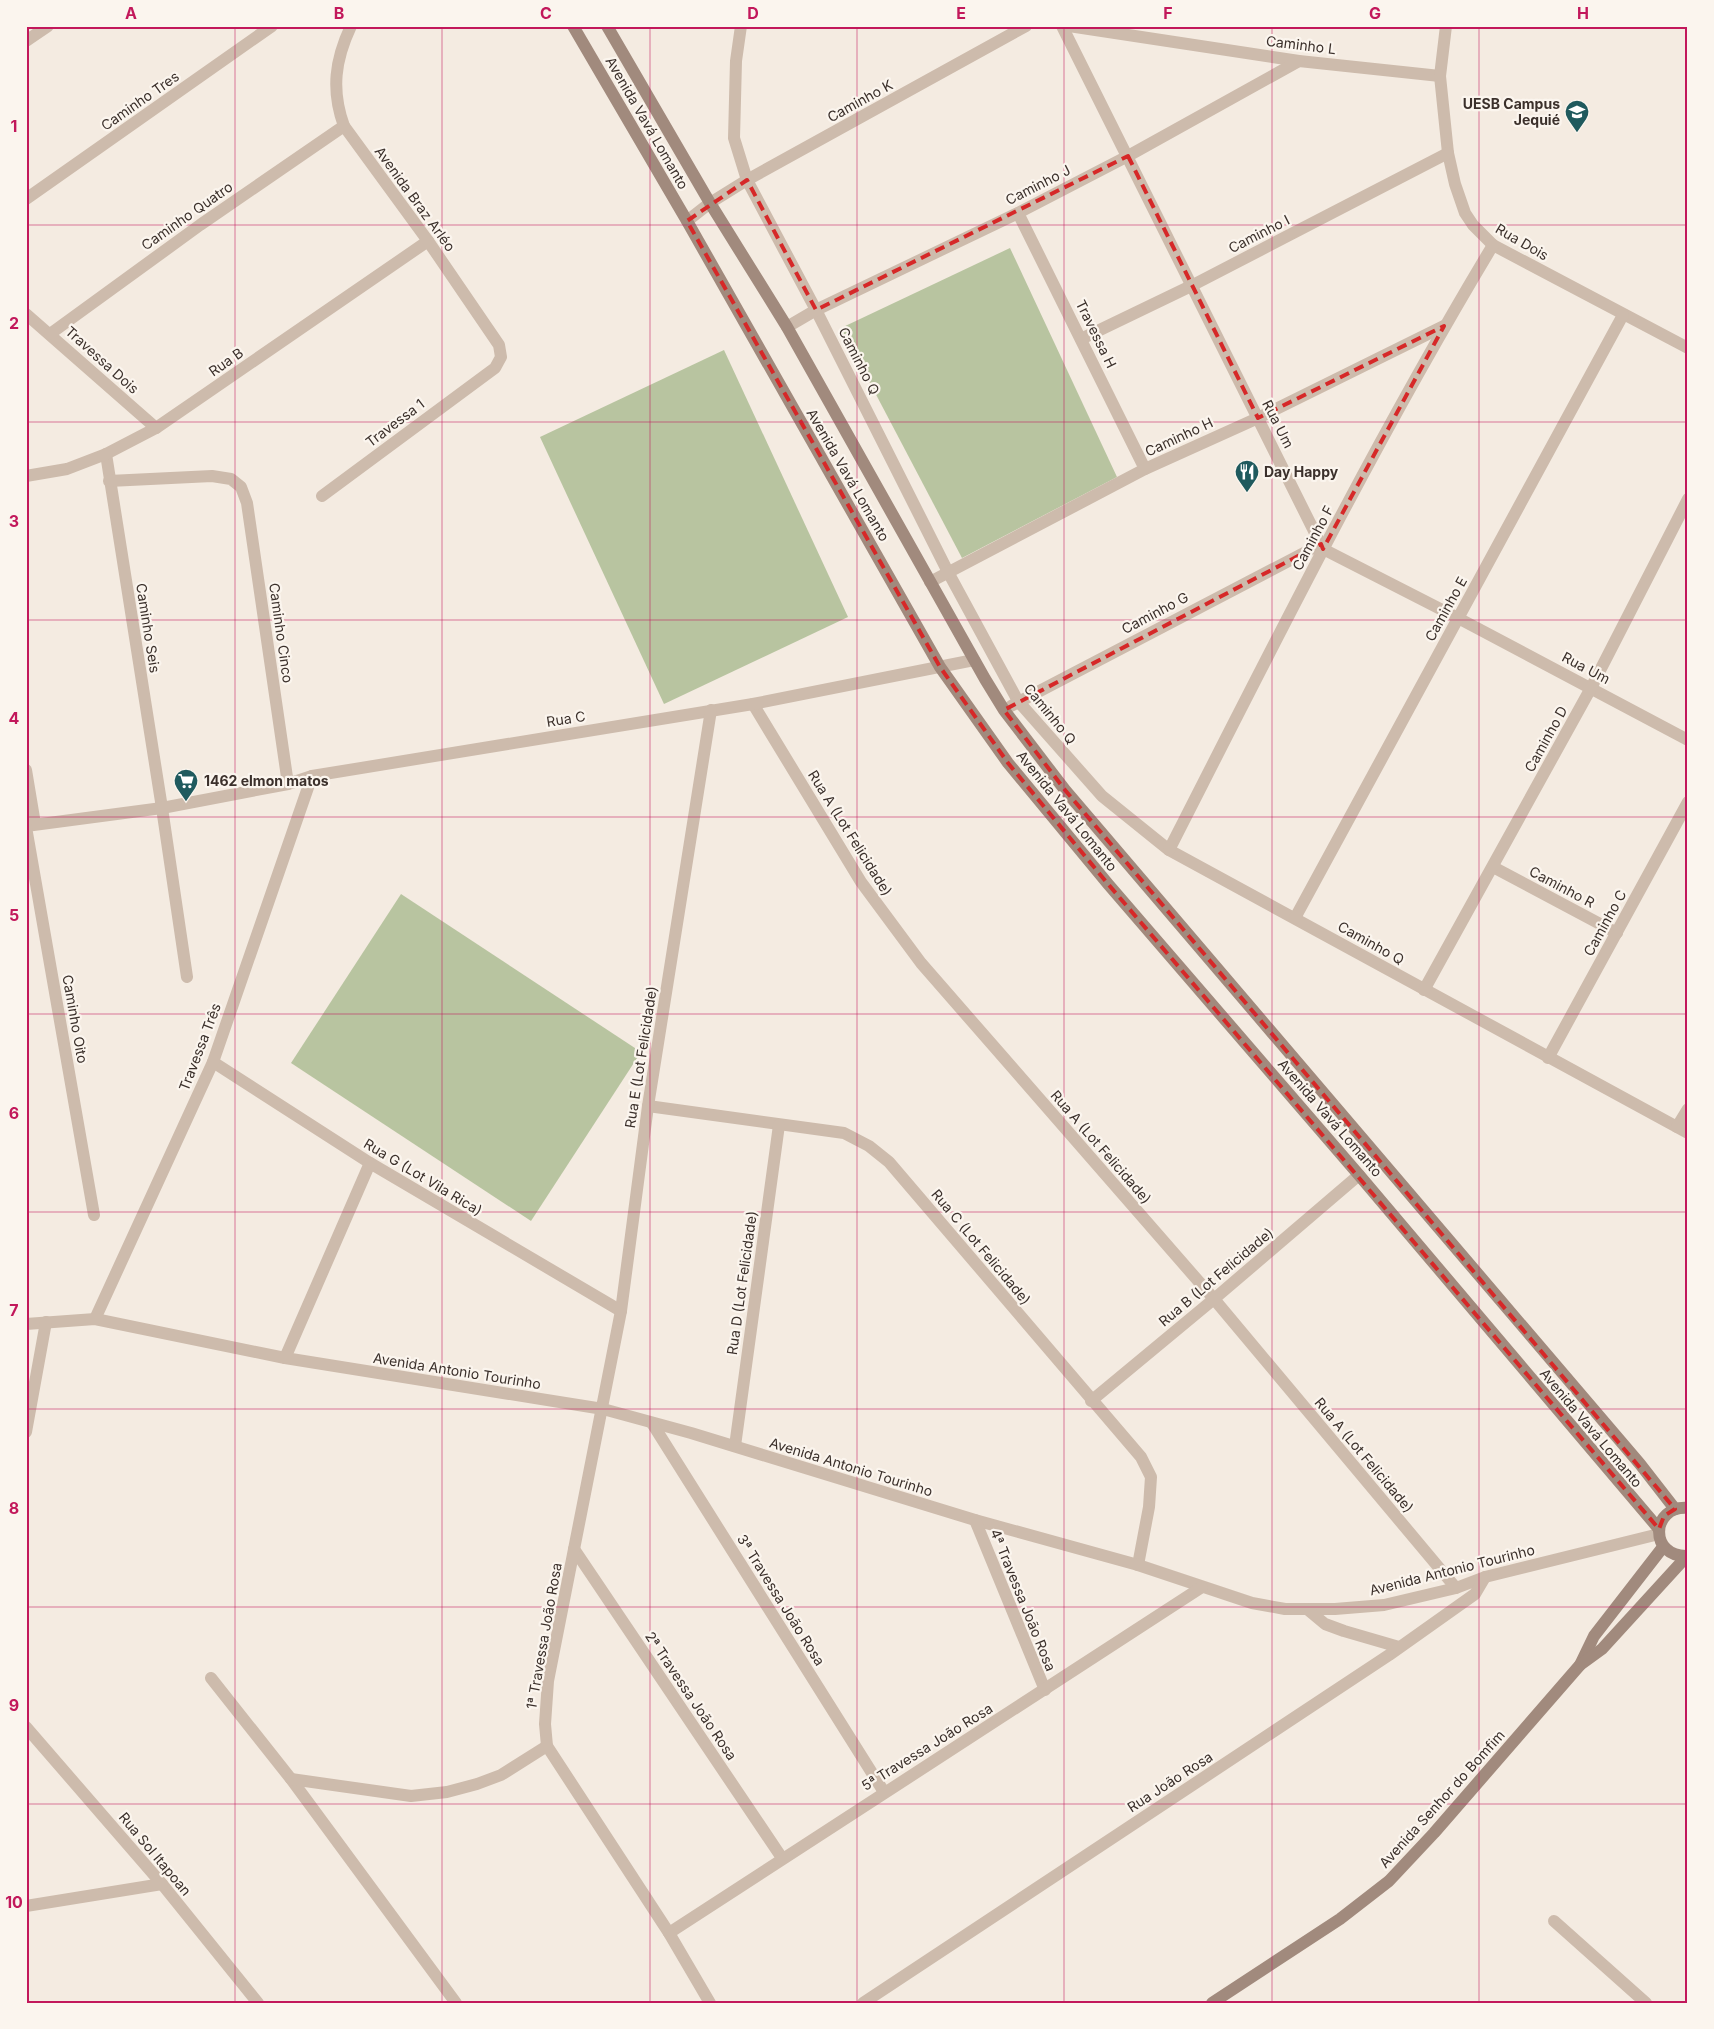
<svg xmlns="http://www.w3.org/2000/svg" width="1714" height="2029" font-family="Inter,sans-serif">
  <rect width="100%" height="100%" fill="#f4ebe1"/>
  <g fill="#b8c4a0">
    <path d="M1010 248 1117 477 962 558 841 328Z"/>
    <path d="M724 350 848 617 664 704 540 437Z"/>
    <path d="M401 894 641 1052 531 1221 291 1063Z"/>
  </g>
  <g fill="none" stroke-linecap="round" stroke-linejoin="round">
    <g stroke="#cdbbac" stroke-width="12">
      <path d="M741 26 736 61 734 138 747 180 816 310 948 572 1018 701 1102 796 1169 850 1688 1133"/>
      <path d="M1062 26 1323 549 1458 618 1688 740"/>
      <path d="M1069 26 1299 61 1440 76"/>
      <path d="M1446 26 1440 76 1448 153 1455 184 1465 213 1473 225 1493 245 1688 348"/>
      <path d="M26 41 48 26"/>
      <path d="M26 199 272 26"/>
      <path d="M1018 213 1145 469"/>
      <path d="M687 221 710 203 747 180 1026 26"/>
      <path d="M26 314 156 428"/>
      <path d="M787 327 816 310 1018 213 1128 156 1299 61"/>
      <path d="M50 334 200 225 344 126"/>
      <path d="M1081 339 1191 286 1448 153"/>
      <path d="M106 454 162 808 187 977"/>
      <path d="M26 476 67 469 106 454 156 428 428 241"/>
      <path d="M109 481 212 476 231 479 241 487 247 503 288 784"/>
      <path d="M322 496 495 368 501 357 499 345 428 241 344 126C331 90 335 60 351 26"/>
      <path d="M930 582 1145 469 1258 418 1444 326"/>
      <path d="M753 704 861 882 921 963 1214 1299 1456 1588"/>
      <path d="M1011 706 1321 544"/>
      <path d="M26 770 35 824"/>
      <path d="M26 826 162 808 288 784 312 776 753 704 974 660"/>
      <path d="M26 827 94 1215"/>
      <path d="M1169 850C1273 646 1375 441 1493 245"/>
      <path d="M1493 867 1617 933"/>
      <path d="M1295 918 1623 315"/>
      <path d="M1424 990 1591 688 1688 499"/>
      <path d="M1548 1058 1688 802"/>
      <path d="M213 1062 370 1163 621 1311"/>
      <path d="M648 1106 844 1133 869 1146 889 1162 1141 1457 1151 1477 1149 1507 1138 1565"/>
      <path d="M1677 1127 1688 1109"/>
      <path d="M95 1319 213 1062 312 776"/>
      <path d="M26 1324 95 1319 285 1358 603 1409 691 1433 975 1520 1138 1565 1252 1603 1285 1609H1335L1384 1605 1456 1588 1485 1577 1659 1534"/>
      <path d="M285 1358 370 1163"/>
      <path d="M1091 1401 1214 1299 1359 1175"/>
      <path d="M652 1423 884 1792"/>
      <path d="M26 1432 46 1322"/>
      <path d="M735 1446 779 1125"/>
      <path d="M975 1520 1045 1690"/>
      <path d="M574 1549 782 1858"/>
      <path d="M1307 1609 1325 1624 1344 1631 1399 1647"/>
      <path d="M211 1678 291 1779 456 2003"/>
      <path d="M26 1727 162 1884 258 2003"/>
      <path d="M291 1779 411 1796 447 1792 477 1784 501 1775 547 1746"/>
      <path d="M26 1906 162 1884"/>
      <path d="M1554 1921 1646 2003"/>
      <path d="M669 1933 1202 1587"/>
      <path d="M710 2003 669 1933 547 1746 545 1724 548 1681 621 1311 648 1106 711 710"/>
      <path d="M863 2003 1389 1655 1475 1594 1485 1577"/>
    </g>
    <g stroke="#a18a7d" stroke-width="12">
      <path d="M573 26 687 221 940 667 1008 763 1108 884 1359 1175 1659 1529"/>
      <path d="M607 26 710 203 787 327 985 679 1004 710 1065 790 1640 1464 1675 1509"/>
      <path d="M1688 1508C1650 1505 1649 1558 1688 1556"/>
      <path d="M1580 1665 1594 1636 1663 1547"/>
      <path d="M1212 2003 1340 1919 1389 1881 1434 1833 1580 1665 1602 1649 1687 1556"/>
    </g>
  </g>
  <path fill="none" stroke="#d62828" stroke-width="4" stroke-dasharray="10 6" stroke-linejoin="round" d="M1128 156 1258 418 1444 326 1323 549 1321 544 1004 710 1065 790 1675 1509 1664 1516 1659 1529 1108 884 1008 763 940 667 687 221 747 180 816 310Z"/>
  <path fill="none" stroke="#c2185b" stroke-width="1" stroke-opacity="0.55" d="M235 26V2003M442 26V2003M650 26V2003M857 26V2003M1064 26V2003M1272 26V2003M1479 26V2003M26 225H1688M26 422H1688M26 620H1688M26 817H1688M26 1014H1688M26 1212H1688M26 1409H1688M26 1607H1688M26 1804H1688"/>
  <defs>
    <symbol id="university-pin" viewBox="-11 -11 22 30"><path d="M0 17L-7.5 6A9.5 9.5 0 1 1 7.5 6Z" fill="#1f5a5e" stroke="#fbf5ee"/><path d="M0-5L7-2L0 1L-7-2ZM-4 1L0 2.5L4 1V4Q0 6-4 4Z" fill="#fff"/></symbol>
    <symbol id="restaurant-pin" viewBox="-11 -11 22 30"><path d="M0 17L-7.5 6A9.5 9.5 0 1 1 7.5 6Z" fill="#1f5a5e" stroke="#fbf5ee"/><path d="M-5-6h1v4h1v-4h1v4h1v-4h1v5L-1.5 .5V6h-2V.5L-5-1ZM5-6V6H3V1.5H1.5Q1.5-4 5-6Z" fill="#fff"/></symbol>
    <symbol id="supermarket-pin" viewBox="-11 -11 22 30"><path d="M0 17L-7.5 6A9.5 9.5 0 1 1 7.5 6Z" fill="#1f5a5e" stroke="#fbf5ee"/><path d="M-6-5.5h2.5l.6 2H6L4.5 2H-2.5L-4.4-4H-6ZM-1.5 3.2a1.3 1.3 0 1 0 .1 0ZM3 3.2a1.3 1.3 0 1 0 .1 0Z" fill="#fff"/></symbol>
  </defs>
  <g fill-rule="evenodd">
    <use href="#university-pin" x="1563" y="98" width="28" height="38"/>
    <use href="#restaurant-pin" x="1233" y="458" width="28" height="38"/>
    <use href="#supermarket-pin" x="172" y="767" width="28" height="38"/>
  </g>
  <g text-anchor="middle" stroke-width="4.5" stroke-linejoin="round" paint-order="stroke">
    <g font-size="14" fill="#3b302b" stroke="#fbf5ee">
      <text transform="translate(1301 45) rotate(7)" y="5">Caminho L</text>
      <text transform="translate(140 101) rotate(-35)" y="5">Caminho Tres</text>
      <text transform="translate(860 101) rotate(-29)" y="5">Caminho K</text>
      <text transform="translate(647 123) rotate(60)" y="5">Avenida Vavá Lomanto</text>
      <text transform="translate(1038 185) rotate(-27)" y="5">Caminho J</text>
      <text transform="translate(415 199) rotate(54)" y="5">Avenida Braz Arléo</text>
      <text transform="translate(187 216) rotate(-35)" y="5">Caminho Quatro</text>
      <text transform="translate(1259 234) rotate(-27)" y="5">Caminho I</text>
      <text transform="translate(1522 242) rotate(30)" y="5">Rua Dois</text>
      <text transform="translate(1096 334) rotate(64)" y="5">Travessa H</text>
      <text transform="translate(102 360) rotate(42)" y="5">Travessa Dois</text>
      <text transform="translate(859 361) rotate(63)" y="5">Caminho Q</text>
      <text transform="translate(226 362) rotate(-35)" y="5">Rua B</text>
      <text transform="translate(395 423) rotate(-37)" y="5">Travessa 1</text>
      <text transform="translate(1278 424) rotate(63)" y="5">Rua Um</text>
      <text transform="translate(1179 437) rotate(-25)" y="5">Caminho H</text>
      <text transform="translate(848 475) rotate(60)" y="5">Avenida Vavá Lomanto</text>
      <text transform="translate(1313 538) rotate(-62)" y="5">Caminho F</text>
      <text transform="translate(1446 609) rotate(-61)" y="5">Caminho E</text>
      <text transform="translate(1155 613) rotate(-28)" y="5">Caminho G</text>
      <text transform="translate(148 628) rotate(81)" y="5">Caminho Seis</text>
      <text transform="translate(281 633) rotate(82)" y="5">Caminho Cinco</text>
      <text transform="translate(1586 668) rotate(28)" y="5">Rua Um</text>
      <text transform="translate(1050 714) rotate(51)" y="5">Caminho Q</text>
      <text transform="translate(566 719) rotate(-9)" y="5">Rua C</text>
      <text transform="translate(1546 739) rotate(-61)" y="5">Caminho D</text>
      <text transform="translate(1067 811) rotate(51)" y="5">Avenida Vavá Lomanto</text>
      <text transform="translate(850 833) rotate(58)" y="5">Rua A (Lot Felicidade)</text>
      <text transform="translate(1562 887) rotate(28)" y="5">Caminho R</text>
      <text transform="translate(1605 923) rotate(-61)" y="5">Caminho C</text>
      <text transform="translate(1371 943) rotate(29)" y="5">Caminho Q</text>
      <text transform="translate(75 1019) rotate(80)" y="5">Caminho Oito</text>
      <text transform="translate(200 1047) rotate(-69)" y="5">Travessa Três</text>
      <text transform="translate(641 1057) rotate(-81)" y="5">Rua E (Lot Felicidade)</text>
      <text transform="translate(1330 1118) rotate(49)" y="5">Avenida Vavá Lomanto</text>
      <text transform="translate(1101 1147) rotate(49)" y="5">Rua A (Lot Felicidade)</text>
      <text transform="translate(423 1177) rotate(31)" y="5">Rua G (Lot Vila Rica)</text>
      <text transform="translate(981 1247) rotate(50)" y="5">Rua C (Lot Felicidade)</text>
      <text transform="translate(1216 1277) rotate(-40)" y="5">Rua B (Lot Felicidade)</text>
      <text transform="translate(742 1283) rotate(-82)" y="5">Rua D (Lot Felicidade)</text>
      <text transform="translate(457 1371) rotate(9)" y="5">Avenida Antonio Tourinho</text>
      <text transform="translate(1591 1428) rotate(50)" y="5">Avenida Vavá Lomanto</text>
      <text transform="translate(1364 1455) rotate(50)" y="5">Rua A (Lot Felicidade)</text>
      <text transform="translate(851 1467) rotate(17)" y="5">Avenida Antonio Tourinho</text>
      <text transform="translate(1452 1570) rotate(-14)" y="5">Avenida Antonio Tourinho</text>
      <text transform="translate(781 1600) rotate(58)" y="5">3ª Travessa João Rosa</text>
      <text transform="translate(1023 1600) rotate(68)" y="5">4ª Travessa João Rosa</text>
      <text transform="translate(544 1636) rotate(-80)" y="5">1ª Travessa João Rosa</text>
      <text transform="translate(691 1696) rotate(56)" y="5">2ª Travessa João Rosa</text>
      <text transform="translate(927 1747) rotate(-32)" y="5">5ª Travessa João Rosa</text>
      <text transform="translate(1170 1782) rotate(-33)" y="5">Rua João Rosa</text>
      <text transform="translate(1442 1799) rotate(-48)" y="5">Avenida Senhor do Bomfim</text>
      <text transform="translate(155 1854) rotate(50)" y="5">Rua Sol Itapoan</text>
    </g>
    <g font-size="14" font-weight="bold" fill="#3b302b" stroke="#fbf5ee" text-anchor="start">
      <text x="1560" y="109" text-anchor="end">UESB Campus<tspan x="1560" dy="16">Jequié</tspan></text>
      <text x="1264" y="477">Day Happy</text>
      <text x="204" y="786">1462 elmon matos</text>
    </g>
  </g>
  <rect width="1714" height="2029" fill="none" stroke="#fbf5ee" stroke-width="55"/>
  <rect x="28" y="28" width="1658" height="1974" fill="none" stroke="#c2185b" stroke-width="2"/>
  <g font-size="16" text-anchor="middle" font-weight="bold" fill="#c2185b">
    <text x="131" y="19">A</text>
    <text x="339" y="19">B</text>
    <text x="546" y="19">C</text>
    <text x="753" y="19">D</text>
    <text x="961" y="19">E</text>
    <text x="1168" y="19">F</text>
    <text x="1375" y="19">G</text>
    <text x="1583" y="19">H</text>
    <text x="14" y="132">1</text>
    <text x="14" y="329">2</text>
    <text x="14" y="527">3</text>
    <text x="14" y="724">4</text>
    <text x="14" y="921">5</text>
    <text x="14" y="1119">6</text>
    <text x="14" y="1316">7</text>
    <text x="14" y="1514">8</text>
    <text x="14" y="1711">9</text>
    <text x="14" y="1908">10</text>
  </g>
</svg>
